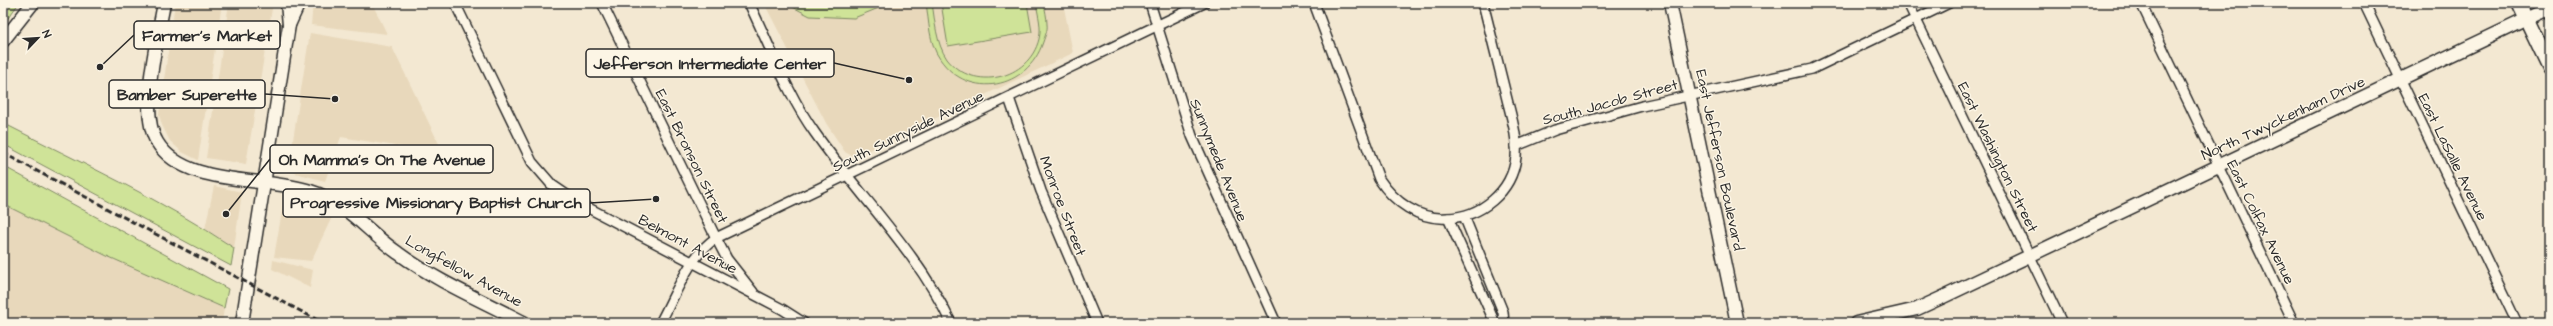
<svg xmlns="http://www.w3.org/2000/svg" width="2553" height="326" font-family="'Architects Daughter',sans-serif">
  <rect width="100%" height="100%" fill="#f3e8d2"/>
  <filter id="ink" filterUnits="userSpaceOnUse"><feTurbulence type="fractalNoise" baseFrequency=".025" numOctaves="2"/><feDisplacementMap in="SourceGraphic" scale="8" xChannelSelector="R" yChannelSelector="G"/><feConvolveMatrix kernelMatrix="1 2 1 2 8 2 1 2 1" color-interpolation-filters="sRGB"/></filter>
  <g filter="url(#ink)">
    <g fill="#e8d8bb">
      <path d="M175 3H222L198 160 182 152 170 141 162 125 159 115Z"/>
      <path d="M229 3H273L246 164 206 158Z"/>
      <path d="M313 3H372L387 34 311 25Z"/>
      <path d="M764 3H1063L1073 53 854 157 845 152 826 123Z"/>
      <path d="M310 33 392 47 444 154 341 137 325 181 288 171Z"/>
      <path d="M214 186 242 192 234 248 205 229Z"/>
      <path d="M284 200 313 208 332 217 311 261 274 257Z"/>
      <path d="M3 204 107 256 224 308 222 323H3Z"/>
      <path d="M273 260 313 270 310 288 272 269Z"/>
    </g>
    <g fill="#cfe398" stroke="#7d8762">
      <path d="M3 3H19L3 25Z"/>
      <path d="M785 3H891L854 18 810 16Z"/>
      <path d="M926 3H932C935 21 936 43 947 59 973 92 1029 80 1039 39 1042 27 1038 15 1036 3H1044C1045 10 1047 17 1047 24 1048 30 1045 36 1043 42 1028 89 969 101 940 59 929 44 929 21 926 3Z"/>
      <path d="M941 3H1027L1032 32 948 46Z"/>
      <path d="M3 123C81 163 161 199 234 248L231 266 3 144Z"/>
      <path d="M3 166 228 289 224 308 107 256 3 204Z"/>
    </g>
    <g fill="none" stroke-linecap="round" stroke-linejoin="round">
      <defs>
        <g id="street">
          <path d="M455 3 532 162 552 185 577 202 782 309 804 323"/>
          <path d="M602 3 716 238 727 259 753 292"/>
          <path d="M749 3C770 46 787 94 815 133 860 197 918 252 951 323"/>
          <path d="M1150 3 1192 136 1276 323"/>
          <path d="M1314 3 1379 179C1394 202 1419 220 1447 218 1481 217 1512 192 1516 157 1518 135 1510 113 1505 91 1498 62 1490 32 1483 3"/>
          <path d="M1908 3 2062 323"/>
          <path d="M2141 3 2294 323"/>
          <path d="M2364 3 2517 323"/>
          <path d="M1009 98 1041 191 1097 323"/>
          <path d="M1516 146 1555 130 1642 106 1812 69 1949 3"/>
          <path d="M1464 216 1503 312 1504 323"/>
          <path d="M1448 218 1495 323"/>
          <path d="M660 323C676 294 688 257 716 238L1204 3"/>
        </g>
        <g id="secondary">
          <path d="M164 3C158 38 138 112 157 142 184 187 263 176 310 191 346 202 368 232 398 253 436 281 483 301 525 323"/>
          <path d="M1670 3 1737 323"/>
          <path d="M289 25 299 3"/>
          <path d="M3 41 33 3"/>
          <path d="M242 323 289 25 287 3"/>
          <path d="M1856 323 1917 309 1941 298 2550 8"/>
        </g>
        <path id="primary" d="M2519 3 2550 68"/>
      </defs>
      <use href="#street" stroke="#2b2b2b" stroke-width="12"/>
      <use href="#secondary" stroke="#2b2b2b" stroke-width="15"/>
      <use href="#primary" stroke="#2b2b2b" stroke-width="17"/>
      <use href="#street" stroke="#fcf5e5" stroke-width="9"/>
      <use href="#secondary" stroke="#fcf5e5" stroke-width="12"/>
      <use href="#primary" stroke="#fcf5e5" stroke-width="14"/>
      <path stroke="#2b2b2b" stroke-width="3" stroke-dasharray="6 3" stroke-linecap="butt" d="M3 153 323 323"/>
    </g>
  </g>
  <g text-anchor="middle" stroke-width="3" stroke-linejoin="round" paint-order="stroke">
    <g font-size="15" fill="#2b2b2b" stroke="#fcf5e5">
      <text transform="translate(1610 102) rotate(-15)" y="5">South Jacob Street</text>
      <text transform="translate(2283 118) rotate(-25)" y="5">North Twyckenham Drive</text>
      <text transform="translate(908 131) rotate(-26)" y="5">South Sunnyside Avenue</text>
      <text transform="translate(692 156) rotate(64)" y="5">East Bronson Street</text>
      <text transform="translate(1998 157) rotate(64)" y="5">East Washington Street</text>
      <text transform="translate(2453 157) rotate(64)" y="5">East LaSalle Avenue</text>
      <text transform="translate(1219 160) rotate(68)" y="5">Sunnymede Avenue</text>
      <text transform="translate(1720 160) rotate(78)" y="5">East Jefferson Boulevard</text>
      <text transform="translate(1063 206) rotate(69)" y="5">Monroe Street</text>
      <text transform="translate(2261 222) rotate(64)" y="5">East Colfax Avenue</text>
      <text transform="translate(688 244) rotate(28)" y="5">Belmont Avenue</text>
      <text transform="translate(464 271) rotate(29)" y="5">Longfellow Avenue</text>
    </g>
  </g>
  <path fill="none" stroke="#2b2b2b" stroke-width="1.5" d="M100 67L134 35M909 80L834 63M335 99L265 94M226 214L270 159M656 199L590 203"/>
  <g fill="#2b2b2b" stroke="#fcf5e5" stroke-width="1.5">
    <circle cx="100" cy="67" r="4"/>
    <circle cx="909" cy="80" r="4"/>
    <circle cx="335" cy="99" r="4"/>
    <circle cx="226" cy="214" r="4"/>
    <circle cx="656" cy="199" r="4"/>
  </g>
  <g fill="#fcf5e5" stroke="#2b2b2b" stroke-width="1.5">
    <rect x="134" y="21" width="146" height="28" rx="4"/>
    <rect x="586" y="49" width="248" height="28" rx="4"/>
    <rect x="109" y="80" width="156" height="28" rx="4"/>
    <rect x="270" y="145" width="223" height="28" rx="4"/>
    <rect x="283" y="189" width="307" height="28" rx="4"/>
  </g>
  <g font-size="16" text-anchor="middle" font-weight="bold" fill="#2b2b2b">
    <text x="207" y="41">Farmer's Market</text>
    <text x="710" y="69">Jefferson Intermediate Center</text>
    <text x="187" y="100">Bamber Superette</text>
    <text x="382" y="165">Oh Mamma's On The Avenue</text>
    <text x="436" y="208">Progressive Missionary Baptist Church</text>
  </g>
  <rect width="2553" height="326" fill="none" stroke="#fcf5e5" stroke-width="16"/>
  <rect x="8" y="8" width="2537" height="310" fill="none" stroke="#2b2b2b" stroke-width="1.5" filter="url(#ink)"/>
  <g transform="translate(38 38) rotate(65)" stroke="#fcf5e5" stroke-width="3" paint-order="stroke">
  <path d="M0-3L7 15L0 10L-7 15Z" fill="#2b2b2b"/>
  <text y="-6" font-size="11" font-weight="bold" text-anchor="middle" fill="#2b2b2b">N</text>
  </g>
</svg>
